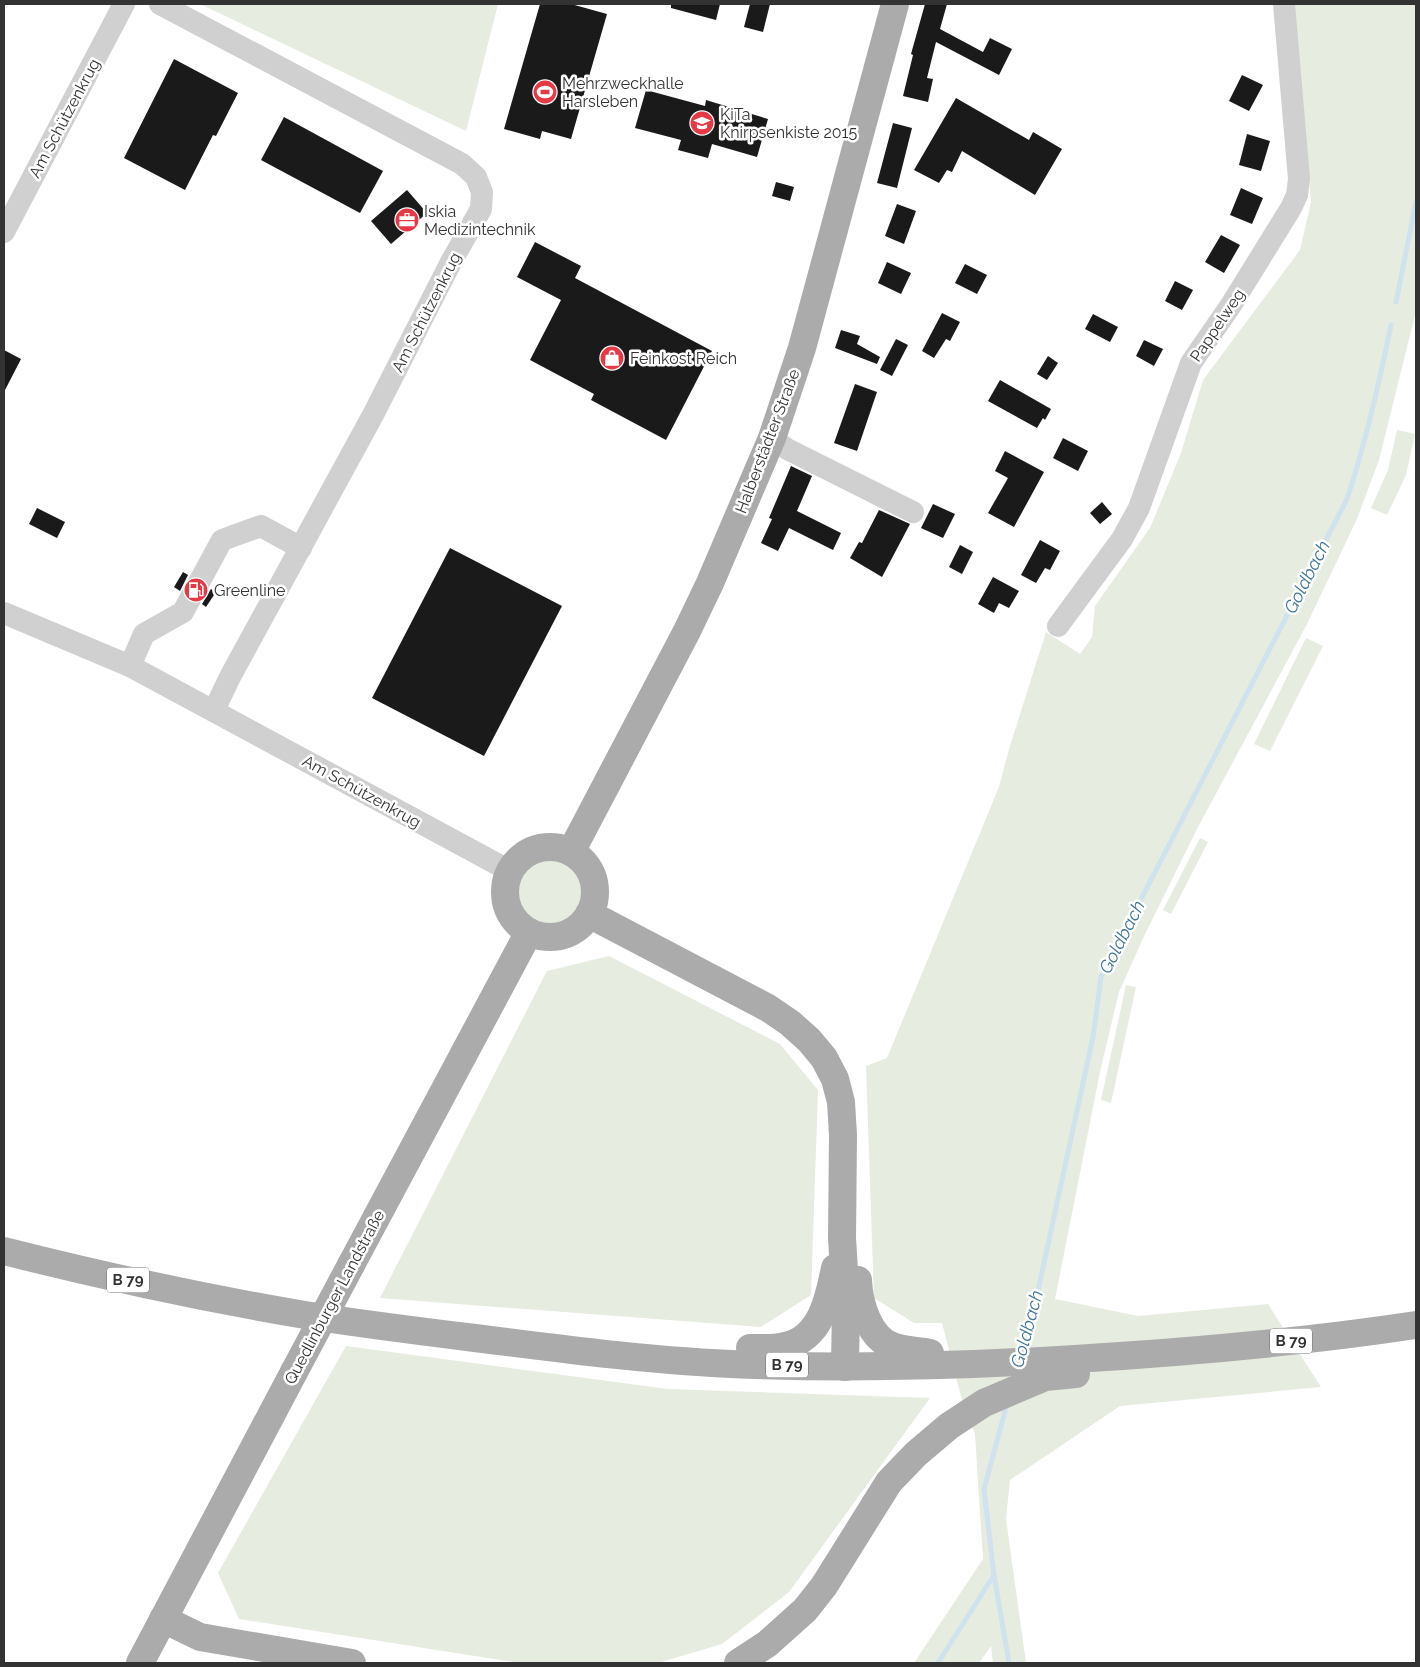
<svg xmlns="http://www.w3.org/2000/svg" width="1420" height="1667" font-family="Raleway,sans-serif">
  <rect width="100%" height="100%" fill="#fff"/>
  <g fill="#e6ecdf">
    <path d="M200 4H498L466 131Z"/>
    <path d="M1294 4H1416V311L1379 460 1357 519 1307 624 1197 829 1145 934 1119 992 1100 1072 1055 1299 1138 1316 1268 1304 1321 1387 1120 1406 1010 1480 1006 1519 1026 1663H993L991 1646 979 1663H914L983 1559 975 1434 962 1400 942 1323H914L874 1298 866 1066 887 1058 999 787 1010 746 1046 632 1080 654 1092 637 1095 606 1150 528 1181 453 1203 380 1300 250 1311 202Z"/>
    <path d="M1397 430 1415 434 1406 475 1387 515 1371 508 1388 470Z"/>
    <path d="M1306 638 1323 646 1270 751 1254 744Z"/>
    <path d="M1200 838 1208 842 1171 914 1163 910Z"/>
    <circle cx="549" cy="892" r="35"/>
    <path d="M609 956 780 1044 818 1090 811 1295 761 1327 380 1298 547 971Z"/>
    <path d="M1126 985 1136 987 1111 1103 1101 1100Z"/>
    <path d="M346 1346 668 1389 930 1398 789 1592 722 1644 658 1663H520L239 1619 218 1573Z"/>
  </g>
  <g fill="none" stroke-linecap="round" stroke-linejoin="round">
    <g stroke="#cfe2ee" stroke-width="5">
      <path d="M1396 302 1416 202"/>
      <path d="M1022 1353 1034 1309 1093 1037 1101 977 1347 499C1366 442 1379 384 1391 325"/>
      <path d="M994 1575 1009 1663"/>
      <path d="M938 1663 994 1575 984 1489 1007 1404"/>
    </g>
  </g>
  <g fill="#1a1a1a">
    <path d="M540 4H571L607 14 571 139 542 131 540 139 504 129Z"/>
    <path d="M671 4H720L716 20 671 8Z"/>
    <path d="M750 4H770L763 32 744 27Z"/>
    <path d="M925 4H947L940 29 983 52 990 38 1012 49 999 75 936 42 927 78 933 79 928 102 903 96 913 55 911 54Z"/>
    <path d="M174 59 238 93 216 136 213 135 185 190 124 158Z"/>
    <path d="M1242 75 1263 85 1249 111 1229 101Z"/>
    <path d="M646 90 705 106 706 100 768 119 757 157 712 144 708 158 678 150 681 140 635 128Z"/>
    <path d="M956 98 1029 140 1033 132 1062 149 1035 195 962 151 952 172 947 170 939 183 914 170Z"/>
    <path d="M284 117 383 171 360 213 261 160Z"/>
    <path d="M893 123 912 128 897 188 877 183Z"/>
    <path d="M1247 134 1270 141 1261 171 1239 165Z"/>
    <path d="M776 182 794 187 790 201 772 196Z"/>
    <path d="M1241 188 1263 198 1252 224 1230 215Z"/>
    <path d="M407 190 427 213 391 244 371 221Z"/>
    <path d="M897 204 916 211 904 244 885 236Z"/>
    <path d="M1221 235 1240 245 1224 273 1205 262Z"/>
    <path d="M535 242 581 266 575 278 712 351 666 440 591 400 594 394 530 360 561 300 517 277Z"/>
    <path d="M887 262 911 273 901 294 878 283Z"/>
    <path d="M965 264 987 275 977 294 955 283Z"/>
    <path d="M1175 281 1193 290 1182 310 1165 301Z"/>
    <path d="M942 313 960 322 950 341 946 339 934 358 922 351Z"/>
    <path d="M1093 314 1118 327 1110 342 1085 329Z"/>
    <path d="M841 330 860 336 857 344 880 357 877 364 835 348Z"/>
    <path d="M896 339 908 345 892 376 880 370Z"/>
    <path d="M1144 340 1163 349 1154 366 1136 356Z"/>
    <path d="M4 350 21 359 4 392Z"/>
    <path d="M1048 356 1058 363 1047 380 1037 374Z"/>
    <path d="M1000 380 1051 409 1045 420 1043 418 1037 428 988 401Z"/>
    <path d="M855 384 877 392 857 451 834 443Z"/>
    <path d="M1063 438 1088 451 1078 471 1053 458Z"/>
    <path d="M1005 451 1044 472 1014 527 988 513 1008 478 995 471Z"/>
    <path d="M791 466 812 476 797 511 841 533 833 550 789 528 778 551 761 543 772 519 769 518Z"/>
    <path d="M1102 502 1112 514 1100 524 1090 513Z"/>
    <path d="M933 504 955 514 943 538 921 528Z"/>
    <path d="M37 508 65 522 57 538 29 524Z"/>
    <path d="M879 510 910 524 882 577 850 558 859 542 862 543Z"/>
    <path d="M1040 540 1060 551 1050 570 1045 568 1036 583 1021 575Z"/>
    <path d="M960 545 973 552 962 574 949 567Z"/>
    <path d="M450 548 562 606 484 756 372 698Z"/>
    <path d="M183 572 188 575 180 591 174 587Z"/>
    <path d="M993 577 1019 591 1009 608 999 603 994 613 978 604Z"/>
    <path d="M211 589 216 592 206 607 202 604Z"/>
  </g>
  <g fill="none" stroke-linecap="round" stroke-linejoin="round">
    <g stroke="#d0d0d0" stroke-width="22">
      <path d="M160 4 462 164 476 177 482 192 481 209 451 262 374 413 231 675 214 710"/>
      <path d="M4 232 124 4"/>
      <path d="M772 438 787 449 913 512"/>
      <path d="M4 613 130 666 510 871"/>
      <path d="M1058 626 1122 539 1139 508 1191 363 1231 305 1291 208 1297 195 1299 179 1284 4"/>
      <path d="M130 666 144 634 183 612 222 540 261 526 301 548"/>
    </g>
    <g stroke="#ababab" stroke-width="28">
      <circle cx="550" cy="892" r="45"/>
      <path d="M571 852 687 631 710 583 772 438 802 348 895 4"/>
      <path d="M589 914 768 1008 790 1023 809 1040 824 1058 835 1079 841 1102 843 1135 842 1238 846 1303 845 1367"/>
      <path d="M4 1251C103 1276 204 1298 305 1315 361 1324 418 1331 475 1338 560 1349 645 1360 731 1364 846 1369 960 1366 1075 1359 1189 1352 1303 1342 1416 1325"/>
      <path d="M351 1265 529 932"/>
      <path d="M858 1280C859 1303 869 1340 895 1347 906 1351 919 1350 930 1353"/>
      <path d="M750 1348C761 1348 774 1349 785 1346 821 1339 829 1298 835 1268"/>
      <path d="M163 1619 200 1637 352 1663"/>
      <path d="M140 1663 294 1372"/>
      <path d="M738 1663 767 1644 805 1610 824 1586 889 1482 916 1454 949 1426 984 1403 1045 1377 1076 1374"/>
    </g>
    <path stroke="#ababab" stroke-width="28" d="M294 1372 351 1265"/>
  </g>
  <defs>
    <symbol id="stadium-disc" viewBox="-11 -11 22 22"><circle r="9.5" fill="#e63946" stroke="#fff"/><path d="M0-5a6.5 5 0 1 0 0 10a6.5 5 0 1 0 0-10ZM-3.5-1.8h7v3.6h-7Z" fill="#fff"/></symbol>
    <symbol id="school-disc" viewBox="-11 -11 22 22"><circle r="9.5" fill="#e63946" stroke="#fff"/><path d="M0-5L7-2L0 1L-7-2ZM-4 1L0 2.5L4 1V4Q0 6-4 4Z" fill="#fff"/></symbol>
    <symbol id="office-disc" viewBox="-11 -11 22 22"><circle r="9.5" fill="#e63946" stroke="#fff"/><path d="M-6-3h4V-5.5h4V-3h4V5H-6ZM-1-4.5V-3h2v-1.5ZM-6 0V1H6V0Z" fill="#fff"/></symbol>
    <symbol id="shop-disc" viewBox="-11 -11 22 22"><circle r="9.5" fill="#e63946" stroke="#fff"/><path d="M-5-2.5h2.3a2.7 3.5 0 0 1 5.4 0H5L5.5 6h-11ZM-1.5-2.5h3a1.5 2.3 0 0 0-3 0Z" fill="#fff"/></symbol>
    <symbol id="fuel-disc" viewBox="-11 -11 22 22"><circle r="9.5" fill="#e63946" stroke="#fff"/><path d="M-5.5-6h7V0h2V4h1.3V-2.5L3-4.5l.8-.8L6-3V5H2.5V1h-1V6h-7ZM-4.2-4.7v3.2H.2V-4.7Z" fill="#fff"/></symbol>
  </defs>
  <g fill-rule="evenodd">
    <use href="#stadium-disc" x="531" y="78" width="28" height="28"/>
    <use href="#school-disc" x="688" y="109" width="28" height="28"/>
    <use href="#office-disc" x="393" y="206" width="28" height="28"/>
    <use href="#shop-disc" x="598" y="344" width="28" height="28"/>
    <use href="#fuel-disc" x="182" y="576" width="28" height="28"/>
  </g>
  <g text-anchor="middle" stroke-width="5" stroke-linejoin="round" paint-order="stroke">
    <g fill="#fff" stroke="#707070" stroke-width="1">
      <rect x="107" y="1267.5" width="42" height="25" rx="4"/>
      <rect x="1270" y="1328.5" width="42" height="25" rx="4"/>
      <rect x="766" y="1352.5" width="42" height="25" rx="4"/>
    </g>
    <g font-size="15" font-weight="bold" fill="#333">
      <text x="128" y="1285">B 79</text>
      <text x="1291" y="1346">B 79</text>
      <text x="787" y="1370">B 79</text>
    </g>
    <g font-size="16" fill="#333" stroke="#fff" text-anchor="start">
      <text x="562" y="89">Mehrzweckhalle<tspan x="562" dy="18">Harsleben</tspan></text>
      <text x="720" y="120">KiTa<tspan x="720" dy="18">Knirpsenkiste 2015</tspan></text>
      <text x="424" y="217">Iskia<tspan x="424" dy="18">Medizintechnik</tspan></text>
      <text x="630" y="364">Feinkost Reich</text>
      <text x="214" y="596">Greenline</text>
    </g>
    <g font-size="16" fill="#333" stroke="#fff">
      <text transform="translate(64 118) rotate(-62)" y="6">Am Schützenkrug</text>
      <text transform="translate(426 312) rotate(-63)" y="6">Am Schützenkrug</text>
      <text transform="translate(1217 325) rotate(-56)" y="6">Pappelweg</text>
      <text transform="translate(767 441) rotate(-69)" y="6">Halberstädter Straße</text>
      <text transform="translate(362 791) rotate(29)" y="6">Am Schützenkrug</text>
      <text transform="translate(334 1297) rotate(-62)" y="6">Quedlinburger Landstraße</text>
    </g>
    <g font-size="18" font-style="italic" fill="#3f7597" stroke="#fff">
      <text transform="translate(1307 577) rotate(-63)" y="6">Goldbach</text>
      <text transform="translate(1122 937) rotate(-63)" y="6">Goldbach</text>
      <text transform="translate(1027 1329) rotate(-75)" y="6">Goldbach</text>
    </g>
  </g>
  <rect width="1420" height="1667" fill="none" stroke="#333333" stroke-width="10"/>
</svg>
